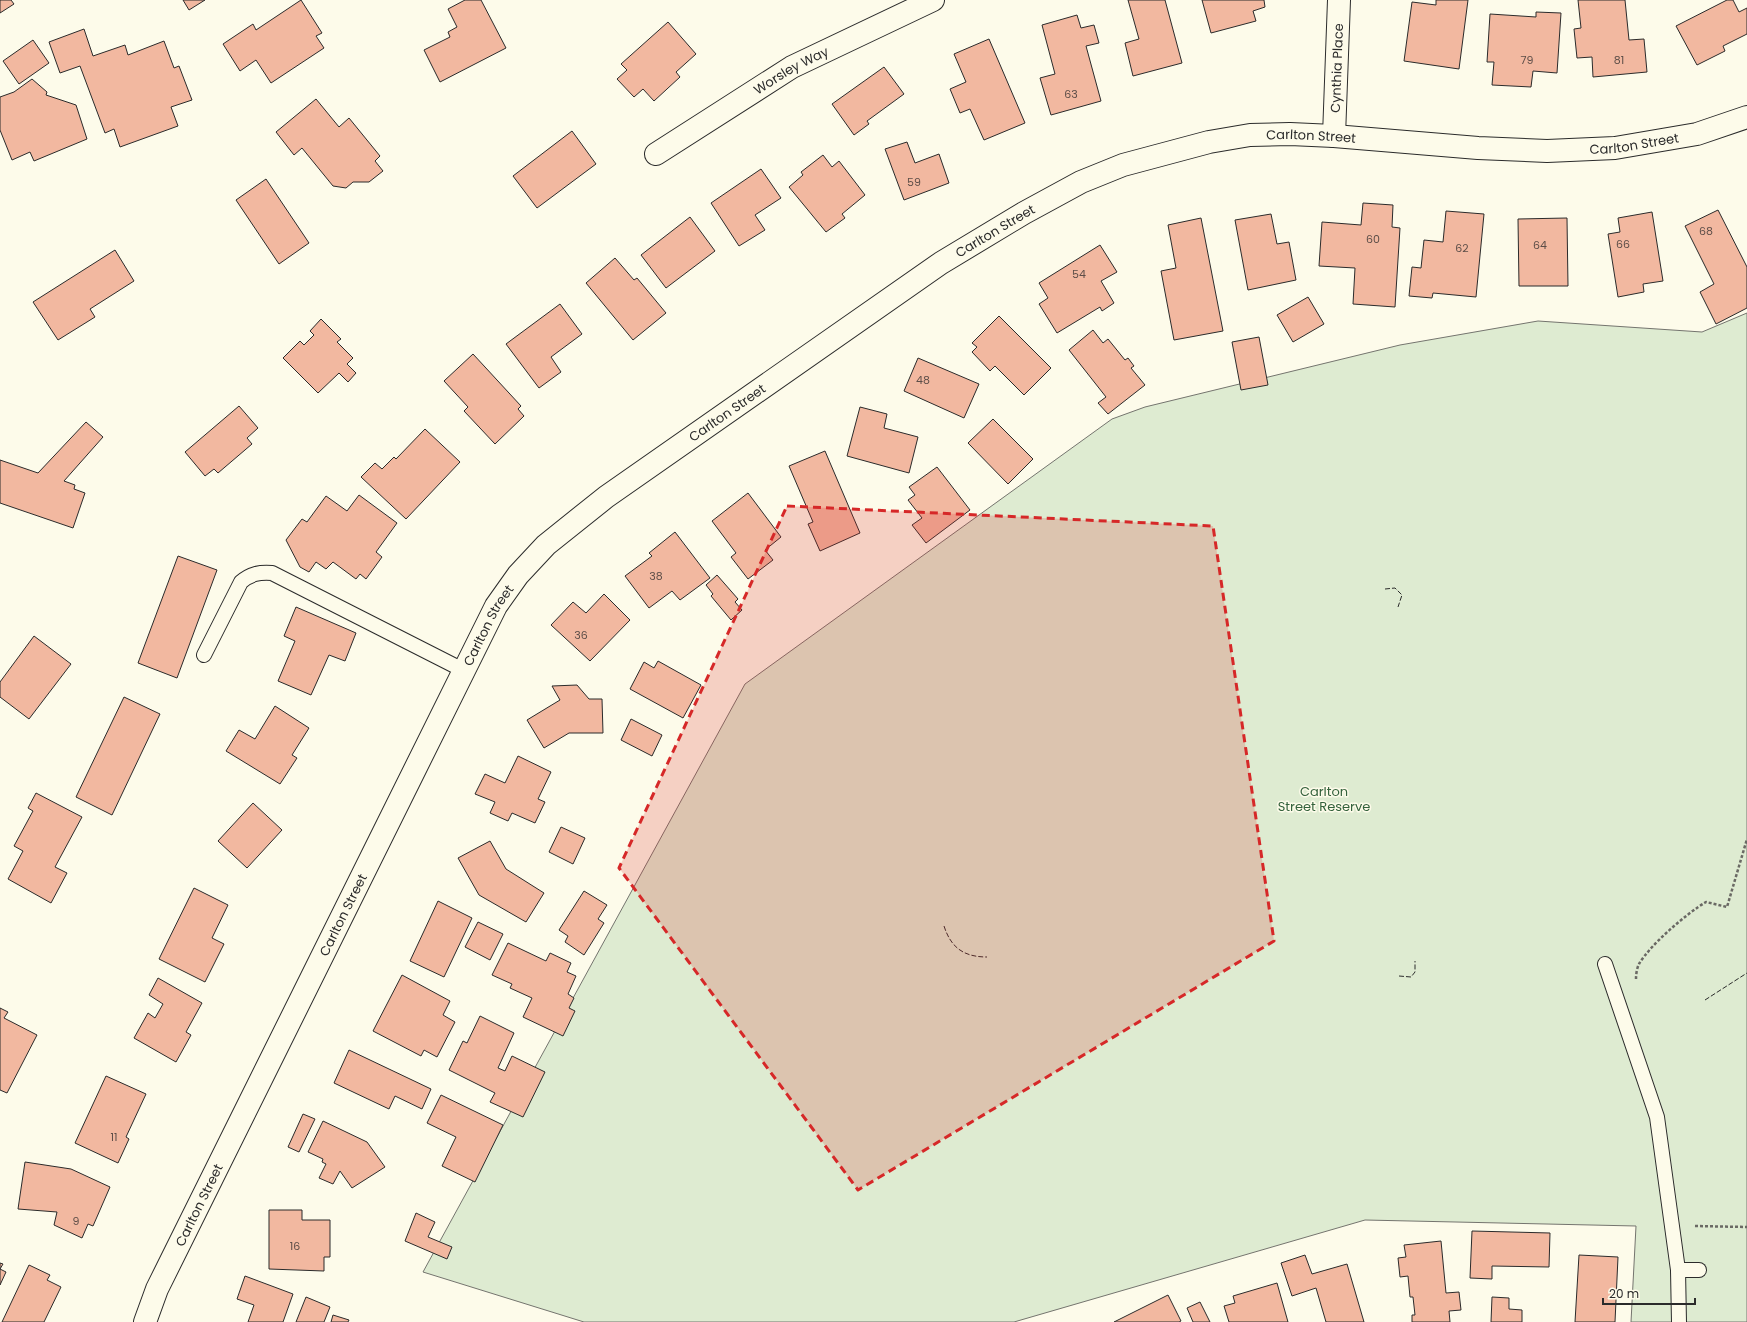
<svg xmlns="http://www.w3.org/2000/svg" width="1747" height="1322" font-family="Poppins,sans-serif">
  <rect width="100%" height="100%" fill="#fdfbea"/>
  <path fill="#deebd1" stroke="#74746e" d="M1747 313V1322H1631L1636 1226 1365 1220 1014 1322H584L423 1272 745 684 1112 419 1145 407 1400 345 1538 321 1702 332Z"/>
  <g fill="#f2b8a0" stroke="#2b2b2b">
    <path d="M0 0H11L14 4 0 13Z"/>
    <path d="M183 0H205L189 10Z"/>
    <path d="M301 0 322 33 316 36 324 48 271 83 256 60 240 71 223 44 253 24 256 30Z"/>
    <path d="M465 0H481L506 48 440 82 424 50 450 37 448 32 457 27 448 9Z"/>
    <path d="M1128 0H1165L1182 63 1133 76 1125 43 1139 39Z"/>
    <path d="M1202 0H1264L1265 7 1253 11 1256 21 1211 33Z"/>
    <path d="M1436 0H1468L1459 69 1404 61 1412 2 1436 5Z"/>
    <path d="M1578 0H1625L1629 40 1644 39 1647 72 1593 77 1592 57 1577 58 1574 29 1581 28Z"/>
    <path d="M1727 0H1733L1739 12 1747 8V34L1723 46 1725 51 1697 65 1676 26Z"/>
    <path d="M1536 12 1561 13 1557 73 1533 71 1531 87 1492 85 1494 62H1487L1490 14 1536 17Z"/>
    <path d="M1077 15 1081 28 1094 25 1099 43 1086 46 1101 101 1051 115 1040 78 1055 74 1042 25Z"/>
    <path d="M668 22 696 54 676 72 680 77 654 101 643 89 634 97 617 79 627 70 621 64Z"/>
    <path d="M84 29 93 56 125 45 128 55 164 41 174 68 179 66 192 100 171 107 178 126 120 147 114 129 105 133 80 66 60 73 49 42Z"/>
    <path d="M989 39 1025 123 984 140 970 109 960 113 950 89 966 82 954 54Z"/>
    <path d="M33 40 49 63 19 84 3 61Z"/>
    <path d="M884 67 904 94 867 121 869 124 854 135 832 104Z"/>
    <path d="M32 79 47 92 46 95 76 105 87 139 34 161 30 152 12 160 0 130V97L14 92Z"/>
    <path d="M316 99 339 127 349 118 380 156 375 161 383 171 369 182H353L346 188 333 186 302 148 294 155 276 132Z"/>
    <path d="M572 131 596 164 537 208 513 176Z"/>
    <path d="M907 142 915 163 939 154 949 183 904 200 885 149Z"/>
    <path d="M823 155 832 167 839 161 865 195 842 214 845 218 826 232 789 187 803 175 801 172Z"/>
    <path d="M761 169 781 198 755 215 765 230 739 246 711 203Z"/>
    <path d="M266 179 309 243 279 264 236 200Z"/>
    <path d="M1363 203 1393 205 1392 227 1400 228 1395 307 1353 304 1355 268 1319 266 1322 222 1361 225Z"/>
    <path d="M1718 210 1747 267V308L1716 324 1700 292 1714 284 1685 226Z"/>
    <path d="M1446 211 1484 214 1476 297 1433 293 1432 298 1409 296 1412 267 1421 268 1424 240 1443 242Z"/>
    <path d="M1652 212 1663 281 1643 284 1644 292 1618 297 1608 234 1620 232 1618 218Z"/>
    <path d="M1271 214 1277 244 1289 242 1296 280 1248 290 1235 220Z"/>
    <path d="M690 217 715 251 666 288 641 255Z"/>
    <path d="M1201 218 1223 331 1174 340 1161 271 1176 268 1168 225Z"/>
    <path d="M1567 218 1568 286H1519L1518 219Z"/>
    <path d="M1100 245 1117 272 1101 281 1114 303 1102 311 1100 307 1057 333 1039 304 1048 298 1039 283Z"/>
    <path d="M115 250 134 281 90 309 95 317 58 340 33 302Z"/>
    <path d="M615 258 634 280 637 278 666 313 633 340 586 283Z"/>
    <path d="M1308 297 1324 324 1293 342 1277 315Z"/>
    <path d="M560 304 582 334 551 357 561 372 539 388 506 344Z"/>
    <path d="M999 316 1051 368 1024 395 995 366 990 371 972 352 977 347 972 343Z"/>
    <path d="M321 319 341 339 337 342 353 358 347 364 356 373 348 382 339 373 318 393 283 358 300 341 304 345 314 335 310 331Z"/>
    <path d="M1093 330 1103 343 1108 339 1125 360 1128 358 1134 366 1131 368 1145 385 1108 414 1098 403 1106 397 1069 350Z"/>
    <path d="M1259 337 1268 385 1241 390 1232 342Z"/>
    <path d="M473 354 521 406 518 409 524 416 495 444 464 411 468 407 444 381Z"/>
    <path d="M918 358 979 384 964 418 904 391Z"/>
    <path d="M239 406 258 428 247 438 252 444 218 473 214 469 205 476 185 452Z"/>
    <path d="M860 407 887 414 884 428 918 437 909 473 847 456Z"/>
    <path d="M993 419 1033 459 1008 484 968 443Z"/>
    <path d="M86 422 103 437 64 481 75 485 74 489 85 493 73 528 0 503V460L38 473Z"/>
    <path d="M425 429 460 462 406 519 361 477 375 463 382 469 394 457 396 459Z"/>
    <path d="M825 451 860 533 820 551 808 524 813 522 789 466Z"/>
    <path d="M937 467 970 510 926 543 912 525 922 518 908 500 915 495 909 487Z"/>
    <path d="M748 493 781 537 765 550 773 560 748 579 731 557 736 553 712 521Z"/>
    <path d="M359 495 397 523 376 552 382 557 366 579 360 574 356 579 333 562 326 569 316 562 309 572 300 567 286 540 302 519 307 522 326 496 347 511Z"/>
    <path d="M675 532 710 578 680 600 672 591 649 608 625 576 652 556 649 553Z"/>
    <path d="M178 556 217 570 177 678 138 663Z"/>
    <path d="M717 575 738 599 735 602 742 610 731 620 711 596 713 594 706 585Z"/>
    <path d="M604 594 630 620 590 661 551 625 573 602 586 613Z"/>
    <path d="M296 607 356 633 345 661 329 655 311 695 278 681 295 641 284 636Z"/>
    <path d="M34 636 71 664 29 719 0 697V682Z"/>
    <path d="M658 661 701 685 683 718 630 689 644 662 654 668Z"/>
    <path d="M577 685 589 699H602L603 733H569L544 748 527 720 560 700 552 686Z"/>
    <path d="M124 697 160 714 112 815 76 797Z"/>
    <path d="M275 706 309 728 292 755 297 758 280 784 226 751 239 730 255 739Z"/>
    <path d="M631 719 662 735 652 756 621 740Z"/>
    <path d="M518 756 551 772 538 799 545 802 535 823 512 813 508 821 490 813 495 802 475 794 485 774 505 783Z"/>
    <path d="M36 793 82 817 55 867 67 873 51 903 8 879 23 851 14 846 33 811 28 808Z"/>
    <path d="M253 803 282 830 247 868 218 841Z"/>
    <path d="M561 827 585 838 573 864 549 852Z"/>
    <path d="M490 841 506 869 544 893 526 922 479 895 458 858Z"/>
    <path d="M194 888 228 905 212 938 224 944 205 982 159 959Z"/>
    <path d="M584 891 607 905 598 919 604 923 584 955 565 942 568 936 559 930Z"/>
    <path d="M438 901 472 918 444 977 410 961Z"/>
    <path d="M478 922 503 934 490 960 465 947Z"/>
    <path d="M508 943 546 961 550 953 571 963 567 972 576 976 568 994 574 998 569 1008 575 1011 563 1036 523 1017 532 998 510 988 512 984 492 975Z"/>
    <path d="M402 975 450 1001 443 1015 455 1022 437 1057 424 1050 421 1056 373 1031Z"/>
    <path d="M158 978 202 1003 186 1032 191 1035 176 1062 134 1038 148 1013 155 1018 163 1004 149 995Z"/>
    <path d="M0 1008 8 1012 4 1018 37 1035 7 1093 0 1090Z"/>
    <path d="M480 1016 514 1033 498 1068 505 1071 512 1056 545 1072 523 1117 490 1102 495 1093 449 1070 463 1041 467 1043Z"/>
    <path d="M349 1050 431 1089 422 1109 395 1096 389 1109 334 1083Z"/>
    <path d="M106 1076 146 1094 126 1137 129 1139 118 1163 75 1143Z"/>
    <path d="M441 1095 503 1125 475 1182 442 1166 456 1137 427 1123Z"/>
    <path d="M303 1114 315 1119 299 1152 288 1147Z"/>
    <path d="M323 1121 367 1142 385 1167 352 1188 340 1171 333 1184 319 1178 326 1164 322 1162 323 1159 308 1152Z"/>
    <path d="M25 1162 71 1169 110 1187 93 1226 88 1224 82 1238 54 1225 57 1212 18 1209Z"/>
    <path d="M269 1210H302V1220H330V1257H324V1271L269 1269Z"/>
    <path d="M416 1213 435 1222 428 1237 452 1247 447 1259 405 1241Z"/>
    <path d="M1472 1231 1550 1233 1549 1267 1492 1266V1279L1470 1278Z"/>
    <path d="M1441 1241 1446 1293 1459 1292 1461 1310 1449 1311 1450 1322H1412V1315H1415L1413 1297H1410L1408 1276 1400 1277 1398 1258 1406 1257 1404 1245Z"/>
    <path d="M1305 1255 1312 1274 1347 1264 1364 1322H1326L1316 1288 1292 1296 1281 1263Z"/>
    <path d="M1579 1255 1618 1257 1615 1322H1575Z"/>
    <path d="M0 1263 3 1264 0 1269 6 1272 0 1285Z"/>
    <path d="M29 1265 50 1275 47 1280 61 1287 44 1322H2Z"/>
    <path d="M245 1276 293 1294 283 1322H248L254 1305 237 1299Z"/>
    <path d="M1277 1283 1288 1322H1229L1224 1306 1235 1303 1233 1296Z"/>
    <path d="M1168 1295 1181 1321 1179 1322H1114Z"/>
    <path d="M306 1297 330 1307 324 1322H296Z"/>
    <path d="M1492 1297 1509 1298V1309L1522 1310V1322H1491Z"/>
    <path d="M1200 1302 1210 1322H1193L1187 1308Z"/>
    <path d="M333 1315 349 1320 348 1322H331Z"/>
  </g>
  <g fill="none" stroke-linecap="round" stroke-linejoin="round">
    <defs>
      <g id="service">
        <path d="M204 655 241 582C250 574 259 572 272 573L463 670"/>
        <path d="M1605 964 1657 1117 1678 1270 1679 1322"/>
        <path d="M1678 1270H1699"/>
      </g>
      <g id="minor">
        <path id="s1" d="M1334 136 1339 0"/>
        <path id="s2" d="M656 154 792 67 933 0"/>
        <path id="s3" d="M145 1322 157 1289 496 606 518 575 546 545 606 497 941 263 1024 213 1081 182 1123 165 1209 142 1250 135 1290 134 1334 136 1478 148 1547 151 1615 148 1697 134 1747 117"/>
      </g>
    </defs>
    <use href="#service" stroke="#2b2b2b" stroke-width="16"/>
    <use href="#minor" stroke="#2b2b2b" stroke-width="24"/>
    <g stroke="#6a6964" stroke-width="2.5" stroke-dasharray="3 2" stroke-linecap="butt">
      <path d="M1636 979C1636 974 1637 968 1639 964 1651 944 1686 914 1706 902L1727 907 1747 839"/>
      <path d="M1695 1226 1747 1227"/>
    </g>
    <use href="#service" stroke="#fdfbea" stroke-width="14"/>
    <use href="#minor" stroke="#fdfbea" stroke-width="22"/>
    <g stroke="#2b2b2b" stroke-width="1" stroke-dasharray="5 2" stroke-linecap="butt">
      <path d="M1385 589 1395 588 1402 595 1398 607"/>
      <path d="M944 926C951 948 964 957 987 957"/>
      <path d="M1399 976 1411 977 1415 972V961"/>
      <path d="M1705 1000 1747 973"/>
    </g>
  </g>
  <path fill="#d62828" fill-opacity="0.2" stroke="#d62828" stroke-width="3" stroke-dasharray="8 5" stroke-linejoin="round" d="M787 506 1213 526 1274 941 858 1190 619 868Z"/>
  <g text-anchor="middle" stroke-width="3" stroke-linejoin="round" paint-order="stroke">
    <g font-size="11" fill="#5d4e48">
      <text x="1527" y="64">79</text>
      <text x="1619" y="64">81</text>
      <text x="1071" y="98">63</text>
      <text x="914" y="186">59</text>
      <text x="1706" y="235">68</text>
      <text x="1373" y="243">60</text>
      <text x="1623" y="248">66</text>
      <text x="1540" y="249">64</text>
      <text x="1462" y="252">62</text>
      <text x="1079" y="278">54</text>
      <text x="923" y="384">48</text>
      <text x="656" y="580">38</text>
      <text x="581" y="639">36</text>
      <text x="114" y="1141">11</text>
      <text x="76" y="1225">9</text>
      <text x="295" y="1250">16</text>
    </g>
    <g font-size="13" fill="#2b2b2b" stroke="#fdfbea">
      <text dy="5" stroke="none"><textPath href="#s1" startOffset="68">Cynthia Place</textPath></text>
      <text dy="5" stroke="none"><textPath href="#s2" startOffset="159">Worsley Way</textPath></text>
      <text dy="5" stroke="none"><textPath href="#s3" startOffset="1761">Carlton Street</textPath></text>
      <text dy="5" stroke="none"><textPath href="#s3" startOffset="2085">Carlton Street</textPath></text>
      <text dy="5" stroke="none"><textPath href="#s3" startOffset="1425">Carlton Street</textPath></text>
      <text dy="5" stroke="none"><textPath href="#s3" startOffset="1101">Carlton Street</textPath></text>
      <text dy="5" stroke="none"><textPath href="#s3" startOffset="777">Carlton Street</textPath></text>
      <text dy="5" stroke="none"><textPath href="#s3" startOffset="453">Carlton Street</textPath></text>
      <text dy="5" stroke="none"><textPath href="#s3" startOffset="129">Carlton Street</textPath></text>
    </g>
    <g font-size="13" fill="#34623c" stroke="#fdfbea">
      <text x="1324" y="796">Carlton<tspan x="1324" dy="15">Street Reserve</tspan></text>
    </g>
  </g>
  <path d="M1603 1298v6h92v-6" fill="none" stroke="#2b2b2b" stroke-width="2"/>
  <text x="1609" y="1298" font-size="12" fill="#2b2b2b" stroke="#fdfbea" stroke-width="3" paint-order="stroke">20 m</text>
</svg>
